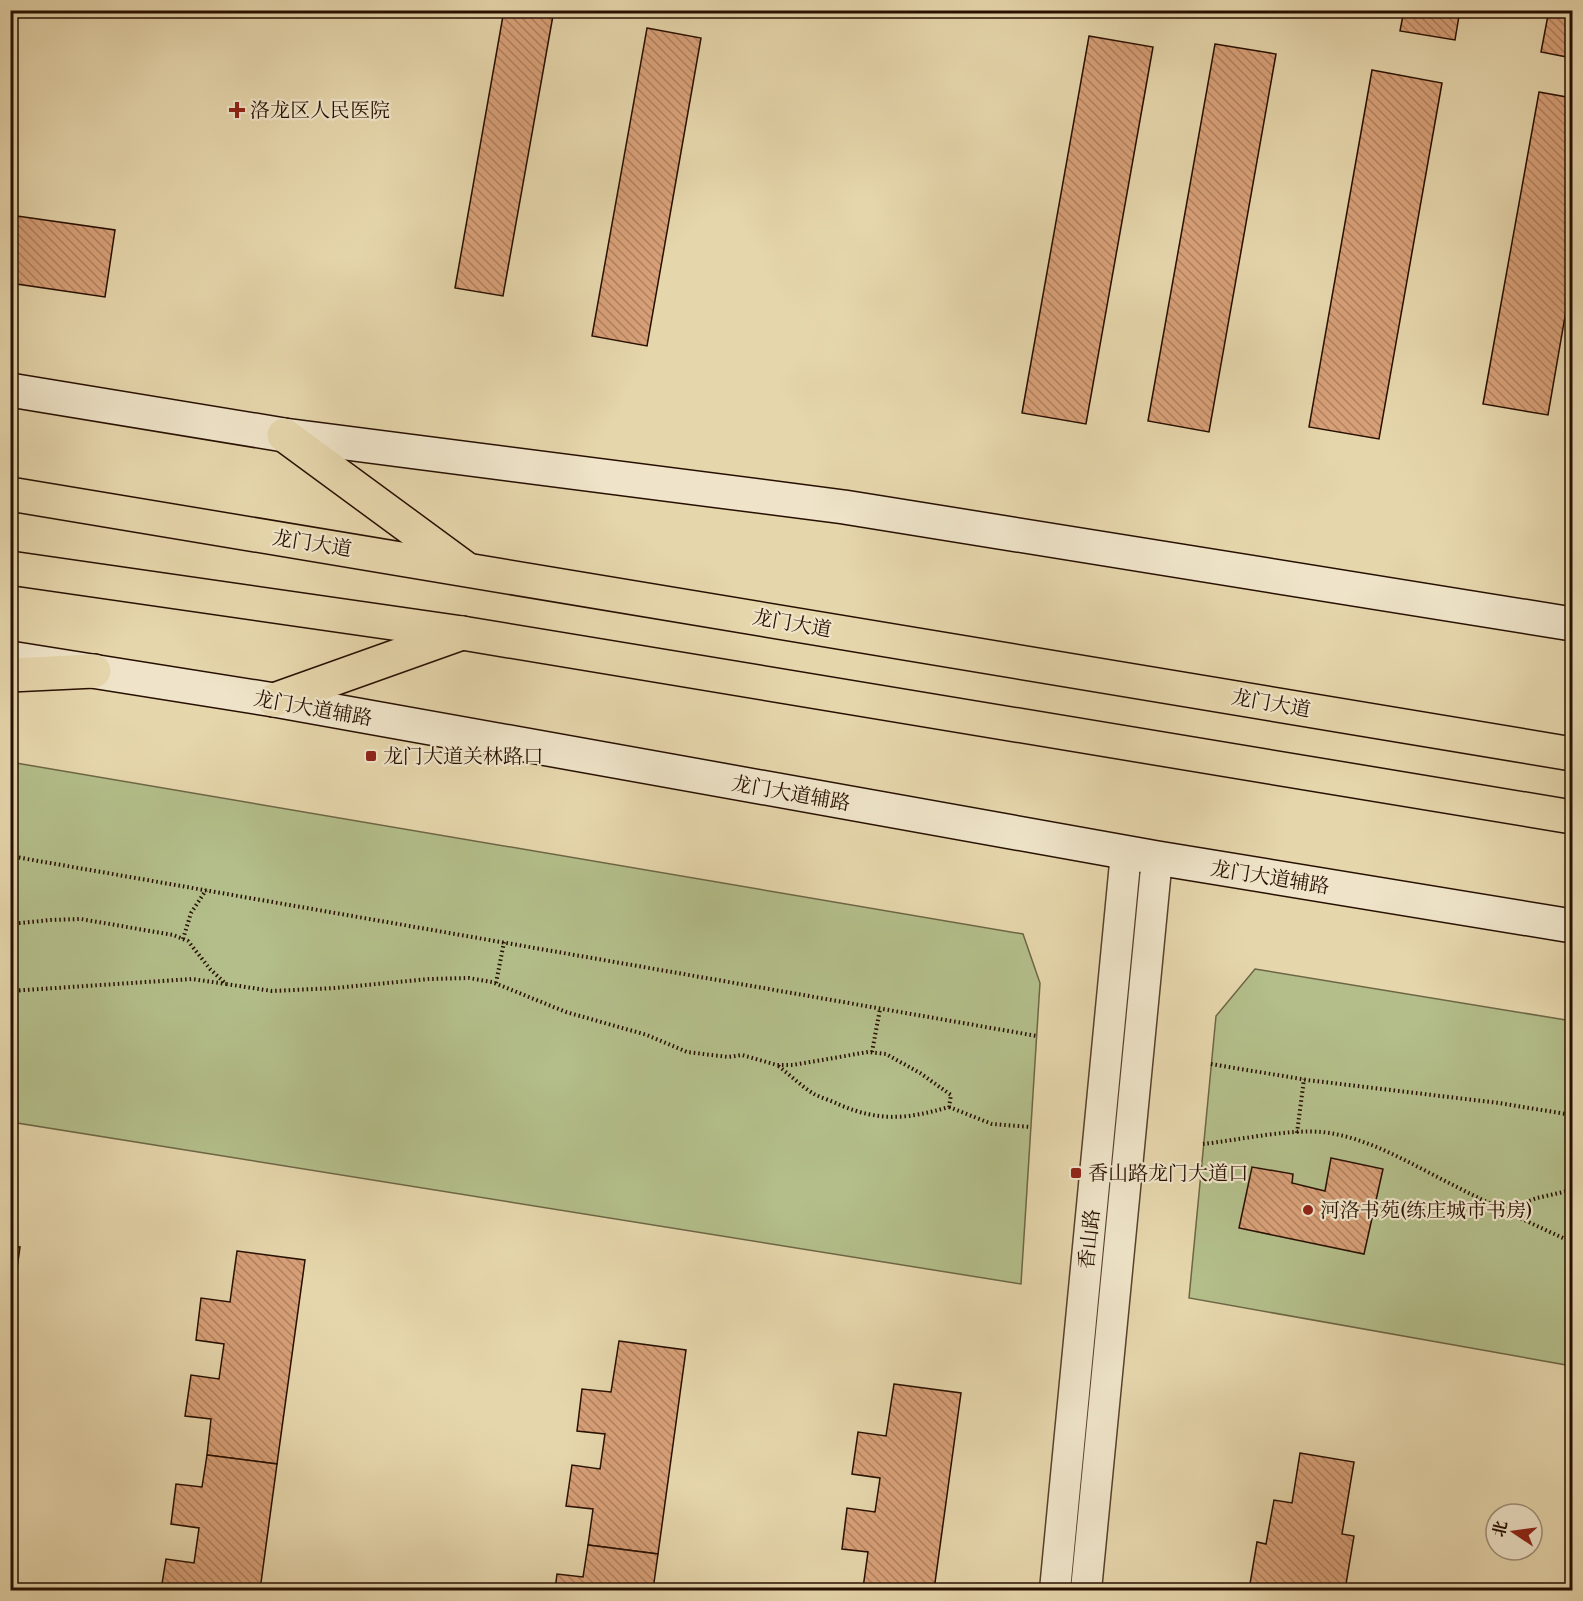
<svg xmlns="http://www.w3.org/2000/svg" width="1583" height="1601" font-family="'Libre Bodoni','Noto Serif SC',serif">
  <defs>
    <pattern id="building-back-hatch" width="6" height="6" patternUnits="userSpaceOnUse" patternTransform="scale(1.5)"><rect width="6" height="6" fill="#d8a078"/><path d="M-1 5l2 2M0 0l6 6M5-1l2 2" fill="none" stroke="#af8160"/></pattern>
  </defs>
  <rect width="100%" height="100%" fill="#e6d6ac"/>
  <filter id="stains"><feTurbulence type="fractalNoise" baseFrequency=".00333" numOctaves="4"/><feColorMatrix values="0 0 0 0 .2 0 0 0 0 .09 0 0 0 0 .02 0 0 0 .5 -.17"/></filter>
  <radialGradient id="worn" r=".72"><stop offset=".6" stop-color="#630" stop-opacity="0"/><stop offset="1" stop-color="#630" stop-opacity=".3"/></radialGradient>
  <g fill="#b3be8a" stroke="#6d6645" stroke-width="1.5">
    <path d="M10 762 1023 934 1040 983 1021 1284 11 1122Z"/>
    <path d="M1255 969 1572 1021V1366L1189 1298 1216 1016Z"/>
  </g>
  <g fill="url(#building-back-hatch)" stroke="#270f00" stroke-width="1.5">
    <path d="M504 10H554L503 296 455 288Z"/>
    <path d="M1404 10H1460L1455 40 1400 31Z"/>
    <path d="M1549 10H1572V58L1541 52Z"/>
    <path d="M647 28 701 38 647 346 592 336Z"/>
    <path d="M1089 36 1153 47 1086 424 1022 413Z"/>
    <path d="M1215 44 1276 54 1209 432 1148 421Z"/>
    <path d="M1372 70 1442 83 1379 439 1309 427Z"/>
    <path d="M1539 92 1572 98V276L1548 415 1483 404Z"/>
    <path d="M10 215 115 230 105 297 10 283Z"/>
    <path d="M1331 1158 1383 1169 1364 1254 1239 1228 1252 1167 1293 1174 1292 1183 1325 1191Z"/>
    <path d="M10 1246 20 1247 10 1318Z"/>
    <path d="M237 1251 305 1260 277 1464 207 1455 211 1419 185 1416 191 1375 219 1379 224 1344 196 1340 201 1298 230 1302Z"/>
    <path d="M619 1341 686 1350 658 1554 588 1545 593 1509 566 1506 572 1465 600 1469 605 1434 577 1431 582 1389 611 1392Z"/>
    <path d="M894 1384 961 1393 934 1590H881L863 1588 868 1552 842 1549 847 1508 875 1512 880 1478 852 1474 858 1432 886 1436Z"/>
    <path d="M1300 1453 1354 1462 1342 1534 1354 1536 1345 1590H1249L1257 1542 1266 1544 1274 1500 1292 1503Z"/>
    <path d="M207 1455 277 1464 260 1590H161L166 1559 194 1563 199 1528 171 1524 176 1484 202 1487Z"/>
    <path d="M588 1545 658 1554 653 1590H555L557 1574 583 1577Z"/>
  </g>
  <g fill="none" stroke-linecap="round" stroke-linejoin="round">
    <defs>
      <g id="street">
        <path d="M1055 1590 1126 853"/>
        <path d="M1086 1590 1157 858"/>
      </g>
      <g id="secondary">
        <path d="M10 390 284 435 844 507 1572 624"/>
        <path d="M10 658 274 700 1157 858 1572 926"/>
      </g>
      <g id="primary">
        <path d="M284 435 465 568"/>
        <path d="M10 675 94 671"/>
        <path d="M274 700 462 633"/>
      </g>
      <g id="highway">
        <path d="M10 494 1572 754"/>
        <path d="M10 568 462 633 1572 817"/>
      </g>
    </defs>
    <use href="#street" stroke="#57412b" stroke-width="33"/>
    <use href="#secondary" stroke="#270f00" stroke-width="36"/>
    <use href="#primary" stroke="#270f00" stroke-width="36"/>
    <use href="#highway" stroke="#270f00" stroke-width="36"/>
    <g stroke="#270f00" stroke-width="4" stroke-dasharray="1.5 3" stroke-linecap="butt">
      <path d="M10 856 1037 1036"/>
      <path d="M10 924 51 920 81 919 173 935 188 941 210 969 226 984 272 991 335 988 429 979 469 978 492 982 566 1012 647 1035 687 1052 728 1057 742 1055 777 1065H793L868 1052 886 1054 920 1073 951 1095 949 1107C907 1119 881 1122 840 1105 832 1101 822 1098 814 1094 801 1086 789 1074 777 1065"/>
      <path d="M183 939 191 913 206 890"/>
      <path d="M496 983 504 942"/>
      <path d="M10 991 192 979 226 984"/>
      <path d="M872 1052 880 1009"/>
      <path d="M1211 1064 1307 1080 1499 1103 1572 1115"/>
      <path d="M949 1107 992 1124 1031 1127"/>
      <path d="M1297 1133 1304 1079"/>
      <path d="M1203 1144C1239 1140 1287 1129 1322 1132 1368 1137 1411 1164 1453 1185 1492 1205 1532 1224 1572 1242"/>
      <path d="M1504 1210 1537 1198 1572 1190"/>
    </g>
    <use href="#street" stroke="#efe4c9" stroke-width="30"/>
    <use href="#secondary" stroke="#efe4c9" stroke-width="33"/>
    <use href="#primary" stroke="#e6d6ac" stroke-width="33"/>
    <use href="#highway" stroke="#e6d6ac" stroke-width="33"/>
  </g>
  <g fill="#8f2418" stroke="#efe4c9" stroke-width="2">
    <path d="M234 101h6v6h6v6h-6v6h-6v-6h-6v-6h6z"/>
    <rect x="365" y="750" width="12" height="12" rx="3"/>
    <rect x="1070" y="1167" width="12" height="12" rx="3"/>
    <circle cx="1308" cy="1210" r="6"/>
  </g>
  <g text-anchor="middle" stroke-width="4.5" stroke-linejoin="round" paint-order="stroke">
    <g font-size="20" fill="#270f00" stroke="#efe4c9" text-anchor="start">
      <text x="250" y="117">洛龙区人民医院</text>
      <text x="383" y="763">龙门大道关林路口</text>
      <text x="1088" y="1180">香山路龙门大道口</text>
      <text x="1320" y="1217">河洛书苑(练庄城市书房)</text>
    </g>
    <g font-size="20" fill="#270f00" stroke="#efe4c9">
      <text transform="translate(312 543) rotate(9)" y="7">龙门大道</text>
      <text transform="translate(792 623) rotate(10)" y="7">龙门大道</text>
      <text transform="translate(1271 703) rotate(10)" y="7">龙门大道</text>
      <text transform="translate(313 708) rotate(10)" y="7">龙门大道辅路</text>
      <text transform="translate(791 793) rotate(10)" y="7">龙门大道辅路</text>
      <text transform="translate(1270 877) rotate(9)" y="7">龙门大道辅路</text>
      <text transform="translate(1089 1239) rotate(-84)" y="7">香山路</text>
    </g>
  </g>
  <rect width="1583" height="1601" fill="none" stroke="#e6d6ac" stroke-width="36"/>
  <rect x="12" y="12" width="1559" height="1577" fill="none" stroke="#270f00" stroke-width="3"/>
  <rect x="18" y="18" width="1547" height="1565" fill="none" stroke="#270f00" stroke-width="1.5"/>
  <g transform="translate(1514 1532) rotate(283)"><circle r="28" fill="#efe4c9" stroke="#9f8f79" stroke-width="1.5"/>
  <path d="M0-4.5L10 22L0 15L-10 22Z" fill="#8f2418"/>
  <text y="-9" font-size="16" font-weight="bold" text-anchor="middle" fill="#270f00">北</text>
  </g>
  <rect width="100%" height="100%" filter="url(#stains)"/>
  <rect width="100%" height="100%" fill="url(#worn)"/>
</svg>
